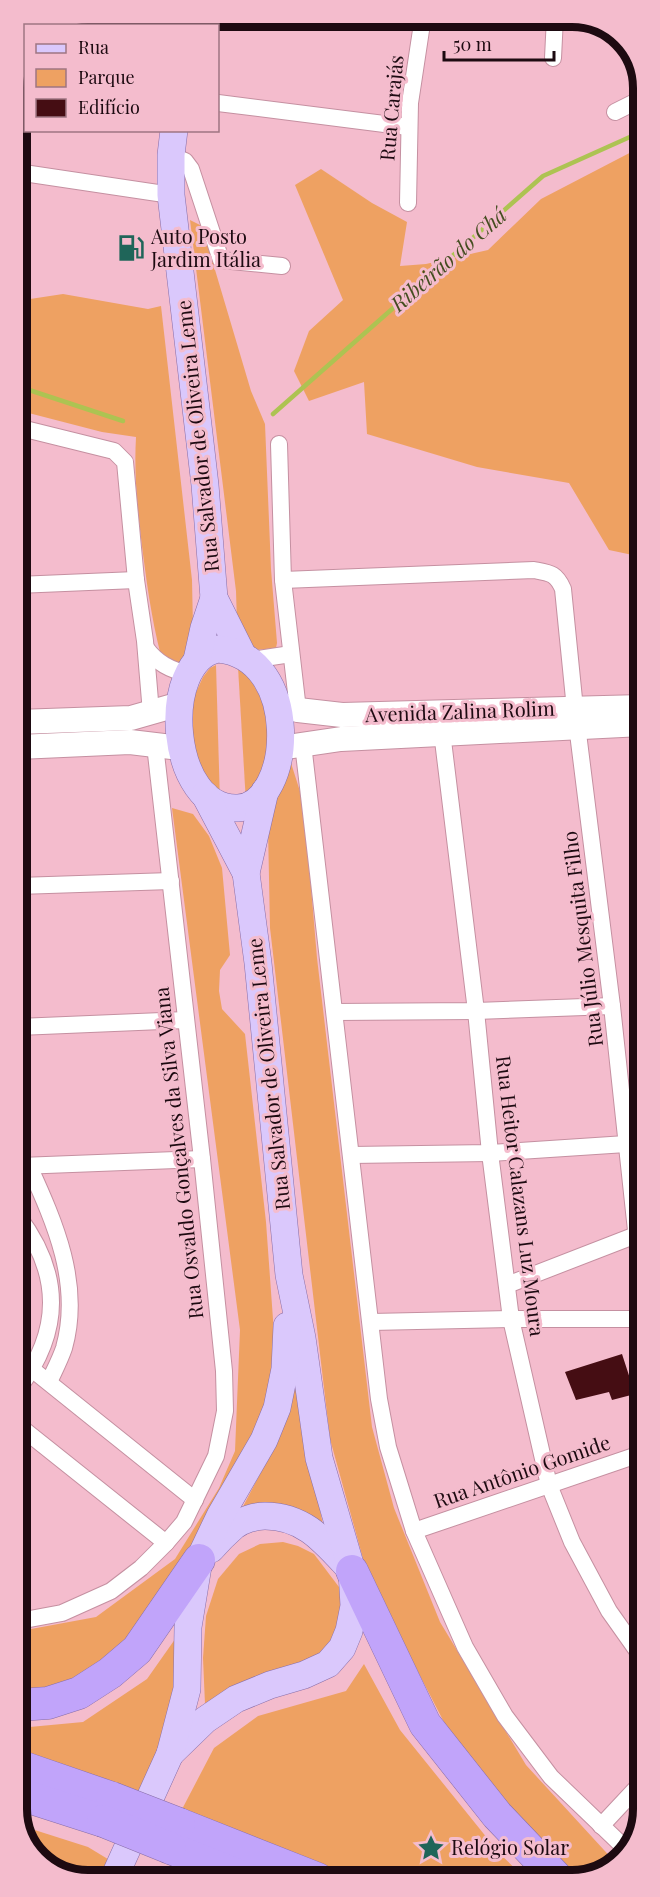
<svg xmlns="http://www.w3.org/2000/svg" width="660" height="1897" font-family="'Playfair Display',serif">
  <rect width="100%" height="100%" fill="#f4bccd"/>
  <g fill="#eea162">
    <path d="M641 147 642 557 609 550 569 483 477 467 367 434 364 382 309 401 294 371 309 331 343 300 295 185 321 169 372 203 407 222 400 266 426 264 488 250 541 199Z"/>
    <path d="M190 220 202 226 251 391 265 424 271 569 277 643 276 648 255 650 237 623 236 591Z"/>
    <path d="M63 294 148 309 161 306 192 580 193 628 183 666 161 656C151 617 146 578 141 538 137 505 134 471 136 437L102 432 17 410V301Z"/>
    <path d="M216 665 220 802 190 752 193 699 203 677 210 668Z"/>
    <path d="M238 667 246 671 270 715 269 769 246 803Z"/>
    <path d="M291 763 304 804 317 958 372 1427 394 1508 440 1622 526 1765 615 1862 591 1878H577L522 1822 446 1726 367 1573 330 1439 270 928 268 828 279 790Z"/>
    <path d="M172 808 193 814 209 836 222 868 230 955 220 970 219 991 222 1009 245 1034 266 1222 276 1361 265 1407 198 1545 107 1669 66 1689 19 1693V1629H31L96 1617 175 1559 219 1488 235 1451 240 1330Z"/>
    <path d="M297 1363 301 1406 324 1531 238 1516 270 1455Z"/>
    <path d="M283 1542 298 1546 314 1554 342 1591 346 1620 324 1658 205 1704 203 1658 206 1616 218 1579 239 1554 260 1544Z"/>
    <path d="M185 1625 182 1701 138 1798 19 1764V1728L83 1722 147 1679Z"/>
    <path d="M364 1664 400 1730 500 1854 525 1878 350 1879 179 1815 214 1748 258 1716 346 1691Z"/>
    <path d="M19 1825 88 1847 116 1864 107 1880H83L41 1863 19 1828Z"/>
  </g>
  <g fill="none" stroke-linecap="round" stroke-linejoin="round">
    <g stroke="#adc352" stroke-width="4.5">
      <path d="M17 386 123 421"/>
      <path d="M273 414 543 176 641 132"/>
    </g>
  </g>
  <path fill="#450d13" d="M622 1354 635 1394 612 1400 609 1392 576 1400 565 1372Z"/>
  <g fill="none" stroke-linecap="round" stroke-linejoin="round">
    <defs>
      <g id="minor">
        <path d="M553 58 555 17"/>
        <path d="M218 103 408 127"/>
        <path d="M615 112 641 99"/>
        <path d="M171 155 185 161 191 169 221 260 282 266"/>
        <path d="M17 172 171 195"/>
        <path d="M408 203 410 103 423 17"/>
        <path d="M17 427 114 451 125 462 136 580 145 641 151 713"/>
        <path d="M279 444 283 580 298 710"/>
        <path d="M283 580 534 570C550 573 556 573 563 589L575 709 612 1006 643 1296"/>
        <path d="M17 585 136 580"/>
        <path d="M146 648C157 663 170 670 189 674"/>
        <path d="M251 660 291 654"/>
        <path d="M441 724 476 1011 490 1153 511 1319 549 1485 572 1542 609 1611 643 1659"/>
        <path d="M303 744 379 1399 388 1447 414 1531 465 1647 505 1716 551 1777 629 1852"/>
        <path d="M18 886 171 881"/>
        <path d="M335 1012 476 1011 612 1006"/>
        <path d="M18 1027 186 1020"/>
        <path d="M351 1155 490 1153 626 1144 643 1141"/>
        <path d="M20 1166 202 1159"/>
        <path d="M29 1166C55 1223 82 1284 64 1348 60 1360 54 1371 49 1382"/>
        <path d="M18 1216C62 1274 62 1331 18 1389"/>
        <path d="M507 1285 636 1235"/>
        <path d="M371 1322 511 1319H643"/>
        <path d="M33 1370 195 1500"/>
        <path d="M18 1425 166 1543"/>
        <path d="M414 1531 643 1453"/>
        <path d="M19 1621 62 1613 111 1591 141 1568 166 1543 184 1522 216 1456 225 1411 224 1371 202 1159 155 745"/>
        <path d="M601 1826 643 1781"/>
      </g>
      <g id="secondary">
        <path d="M278 705 298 710 342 715 642 707"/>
        <path d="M18 722 131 718 180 704"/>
        <path d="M18 747 130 742 180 748"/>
        <path d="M280 748 341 739 642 724"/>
      </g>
      <g id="primary">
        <path d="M187 26 189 17"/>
        <path d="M174 130 171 155V195L205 485 214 598 242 654"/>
        <path d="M218 649C302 656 294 805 238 808 169 812 158 660 218 649Z"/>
        <path d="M197 660 204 628 214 598"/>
        <path d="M246 873 265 791"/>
        <path d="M211 1549C218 1541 226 1533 234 1526 242 1520 255 1516 265 1516 304 1516 324 1541 349 1568"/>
        <path d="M170 1754 205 1720 236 1699 270 1685 304 1675 328 1664 342 1648 349 1631 354 1606 352 1571 319 1458 302 1338 289 1275 258 963 246 873 205 795"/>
        <path d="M113 1880 170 1754 187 1689 188 1627 199 1560 220 1516 264 1440 277 1408 285 1369 287 1326"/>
      </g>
      <g id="motorway">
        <path d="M352 1571 425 1724 497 1815 557 1878"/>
        <path d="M19 1705 48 1703 79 1693 110 1673 137 1650 199 1560"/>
        <path d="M19 1766 112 1798"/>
        <path d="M19 1794 103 1821"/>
        <path d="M179 1824 318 1879"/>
        <path d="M170 1848 250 1880"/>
      </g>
    </defs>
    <use href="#minor" stroke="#c590a1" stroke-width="18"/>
    <use href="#secondary" stroke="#c590a1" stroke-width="26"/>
    <use href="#primary" stroke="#886ea8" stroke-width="28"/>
    <use href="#motorway" stroke="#886ea8" stroke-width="33"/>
    <use href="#minor" stroke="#fff" stroke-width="16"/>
    <use href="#secondary" stroke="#fff" stroke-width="24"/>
    <use href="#primary" stroke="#dac8fc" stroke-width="27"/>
    <use href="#motorway" stroke="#c1a4fa" stroke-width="32"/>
    <defs>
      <g id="motorway-bridge">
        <path d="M112 1798 179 1824"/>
        <path d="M103 1821 170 1848"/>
      </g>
    </defs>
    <use href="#motorway-bridge" stroke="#886ea8" stroke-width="33" stroke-linecap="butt"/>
    <use href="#motorway-bridge" stroke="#c1a4fa" stroke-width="32"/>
  </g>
  <defs>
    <symbol id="fuel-bare" viewBox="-9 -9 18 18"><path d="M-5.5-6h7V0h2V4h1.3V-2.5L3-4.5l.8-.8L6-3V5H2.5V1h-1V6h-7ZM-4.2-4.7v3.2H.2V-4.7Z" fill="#1f6559" stroke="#f4bccd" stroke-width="2.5" paint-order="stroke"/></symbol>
    <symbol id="sight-bare" viewBox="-9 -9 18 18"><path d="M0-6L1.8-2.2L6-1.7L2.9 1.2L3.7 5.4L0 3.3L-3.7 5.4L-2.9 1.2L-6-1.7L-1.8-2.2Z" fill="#1f6559" stroke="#f4bccd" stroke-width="2.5" paint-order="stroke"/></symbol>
  </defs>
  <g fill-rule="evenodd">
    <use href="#fuel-bare" x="112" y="229" width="38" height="38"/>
    <use href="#sight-bare" x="412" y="1829" width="38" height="38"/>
  </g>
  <g text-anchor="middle" stroke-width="6" stroke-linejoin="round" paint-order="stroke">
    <g font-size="20" fill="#1d0a11" stroke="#f4bccd">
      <text transform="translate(392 108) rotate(-85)" y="7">Rua Carajás</text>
      <text transform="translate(198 436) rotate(-96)" y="7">Rua Salvador de Oliveira Leme</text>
      <text transform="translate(460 712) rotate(-2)" y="7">Avenida Zalina Rolim</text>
      <text transform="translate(583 939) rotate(-97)" y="7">Rua Júlio Mesquita Filho</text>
      <text transform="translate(269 1074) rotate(-96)" y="7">Rua Salvador de Oliveira Leme</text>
      <text transform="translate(179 1153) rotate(-96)" y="7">Rua Osvaldo Gonçalves da Silva Viana</text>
      <text transform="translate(520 1196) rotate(83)" y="7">Rua Heitor Calazans Luz Moura</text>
      <text transform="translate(522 1472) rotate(-19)" y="7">Rua Antônio Gomide</text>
    </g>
    <g font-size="20" fill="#1d0a11" stroke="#f4bccd" text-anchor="start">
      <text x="151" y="244">Auto Posto<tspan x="151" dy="23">Jardim Itália</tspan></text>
      <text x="451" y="1855">Relógio Solar</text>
    </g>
    <g font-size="21" font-style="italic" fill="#444d20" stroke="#f4bccd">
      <text transform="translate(449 260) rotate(-41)" y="7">Ribeirão do Chá</text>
    </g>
  </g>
  <path d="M0 0H660V1897H0ZM88 27H572A61 61 0 0 1 633 88V1809A61 61 0 0 1 572 1870H88A61 61 0 0 1 27 1809V88A61 61 0 0 1 88 27Z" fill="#f4bccd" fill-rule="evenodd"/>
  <path fill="none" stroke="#1d0a11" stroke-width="8" d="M88 27H572A61 61 0 0 1 633 88V1809A61 61 0 0 1 572 1870H88A61 61 0 0 1 27 1809V88A61 61 0 0 1 88 27Z"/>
  <rect x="24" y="24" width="195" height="108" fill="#f4bccd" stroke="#9e7582" stroke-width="1.5"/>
  <rect x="36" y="44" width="30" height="9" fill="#dac8fc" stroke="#9e7582" stroke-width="1.5"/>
  <text x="78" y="54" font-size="18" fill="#1d0a11">Rua</text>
  <rect x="36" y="69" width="30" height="18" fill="#eea162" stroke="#9e7582" stroke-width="1.5"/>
  <text x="78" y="84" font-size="18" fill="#1d0a11">Parque</text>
  <rect x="36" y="99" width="30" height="18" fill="#450d13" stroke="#9e7582" stroke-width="1.5"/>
  <text x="78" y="114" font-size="18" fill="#1d0a11">Edifício</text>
  <path d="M444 51v9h110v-9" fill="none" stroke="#1d0a11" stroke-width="3"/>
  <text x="453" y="51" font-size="18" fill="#1d0a11" stroke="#f4bccd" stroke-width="4.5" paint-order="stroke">50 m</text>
</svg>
